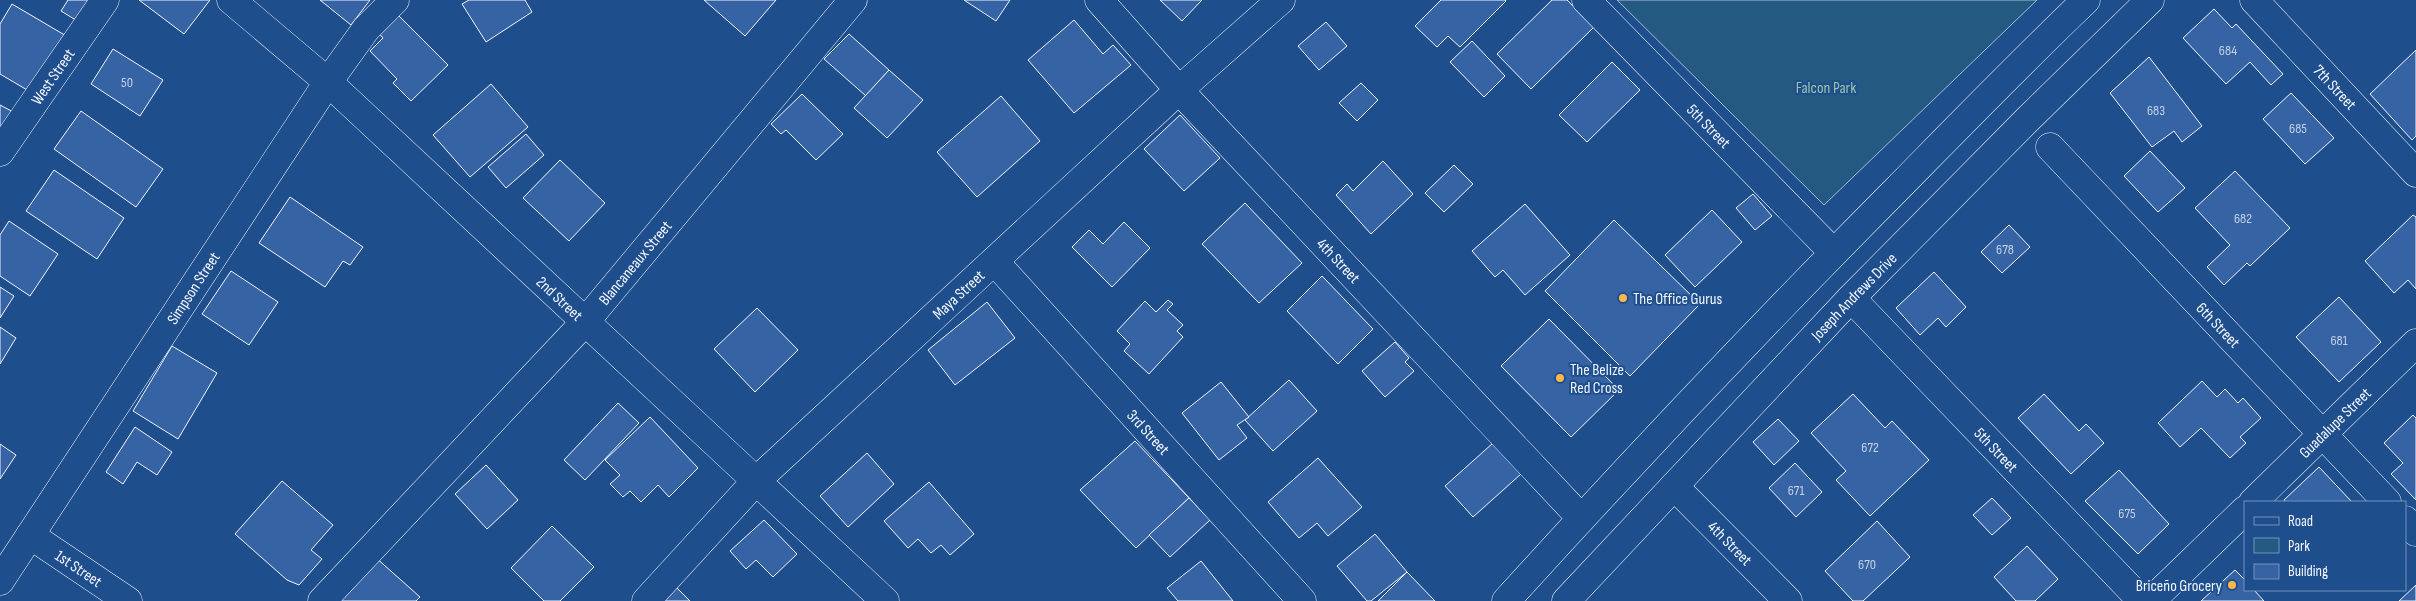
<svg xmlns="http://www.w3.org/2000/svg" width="2416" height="601" font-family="'Sofia Sans Condensed',sans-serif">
  <rect width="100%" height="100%" fill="#1f4e8c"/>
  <path fill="#245a82" stroke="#a8bbd7" d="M1617 0H2037L1824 205Z"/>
  <g fill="#3563a3" stroke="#f2f6ff">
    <path d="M68 0H111L92 30 61 11Z"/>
    <path d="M139 0H210L184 34Z"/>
    <path d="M320 0H370L351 25Z"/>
    <path d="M469 0H525L532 12 486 42 462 4Z"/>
    <path d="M704 0H776L745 36Z"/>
    <path d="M964 0H1010L996 21Z"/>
    <path d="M1160 0H1202L1182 21Z"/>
    <path d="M1441 0H1505L1506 1 1460 47 1448 36 1437 47 1415 26Z"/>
    <path d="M1552 0H1567L1594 27 1531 89 1497 54Z"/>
    <path d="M12 4 68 37 34 94 0 74V24Z"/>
    <path d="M2214 9 2232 28 2236 24 2283 74 2271 85 2250 62 2226 84 2183 38Z"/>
    <path d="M394 11 448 65 411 101 393 83 397 79 370 51 383 38 375 29Z"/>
    <path d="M1074 20 1103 54 1113 45 1131 65 1074 113 1028 60Z"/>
    <path d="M1326 22 1347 46 1319 70 1298 46Z"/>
    <path d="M849 34 889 70 866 96 824 59Z"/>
    <path d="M1472 41 1505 76 1484 97 1450 62Z"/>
    <path d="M113 49 163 80 140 116 91 84Z"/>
    <path d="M2416 50V136L2412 140 2370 94Z"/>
    <path d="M2149 57 2202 126 2182 142 2174 131 2152 147 2110 93Z"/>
    <path d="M1612 62 1640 90 1587 142 1559 115Z"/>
    <path d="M889 70 923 100 887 138 854 108Z"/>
    <path d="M1361 83 1378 100 1357 121 1339 103Z"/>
    <path d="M491 84 528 127 470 177 433 135Z"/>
    <path d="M2291 93 2334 138 2305 164 2263 119Z"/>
    <path d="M802 94 843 134 816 160 786 130 781 134 771 124Z"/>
    <path d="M1001 96 1040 141 977 197 937 152Z"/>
    <path d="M0 105 19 115 0 154Z"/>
    <path d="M81 111 163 169 136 207 54 149Z"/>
    <path d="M1180 115 1220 158 1184 191 1144 149Z"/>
    <path d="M526 134 544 155 506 188 488 167Z"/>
    <path d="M2150 151 2185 188 2158 212 2124 176Z"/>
    <path d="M560 160 605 203 569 241 523 198Z"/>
    <path d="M1383 161 1413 194 1371 234 1336 195 1347 184 1353 191Z"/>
    <path d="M1454 165 1473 184 1444 212 1425 193Z"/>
    <path d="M54 170 124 218 97 259 26 211Z"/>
    <path d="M2235 171 2290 228 2250 266 2247 263 2224 285 2207 267 2230 245 2195 208Z"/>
    <path d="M1753 194 1772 216 1755 230 1736 208Z"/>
    <path d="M290 197 363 247 350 265 343 261 325 287 259 243Z"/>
    <path d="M1245 203 1302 263 1259 303 1202 244Z"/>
    <path d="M1525 204 1570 255 1525 295 1503 270 1495 277 1472 251Z"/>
    <path d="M1712 210 1742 242 1695 287 1665 255Z"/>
    <path d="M2413 215 2416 217V289L2408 280 2394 293 2365 261Z"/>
    <path d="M1614 220 1700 304 1630 376 1545 291Z"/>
    <path d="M9 221 58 254 30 296 0 276V235Z"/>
    <path d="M1124 222 1150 248 1112 287 1072 247 1089 230 1103 244Z"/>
    <path d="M2009 225 2030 247 2002 273 1981 252Z"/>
    <path d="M231 271 278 302 249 345 202 314Z"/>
    <path d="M1934 272 1966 307 1946 327 1938 318 1920 335 1896 308Z"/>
    <path d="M1322 276 1373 329 1338 364 1287 311Z"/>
    <path d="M0 287 14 296 0 318Z"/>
    <path d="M2339 297 2381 342 2339 382 2296 337Z"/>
    <path d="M1168 300 1173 304 1167 310 1183 325 1177 331 1183 337 1149 374 1124 351 1130 344 1117 331 1145 301 1156 312Z"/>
    <path d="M987 302 1015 338 955 385 928 350Z"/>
    <path d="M757 308 798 350 755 392 714 349Z"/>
    <path d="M1549 319 1619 390 1571 437 1501 366Z"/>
    <path d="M0 327 16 338 0 364Z"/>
    <path d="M1395 342 1409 358 1405 362 1414 371 1385 397 1362 371Z"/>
    <path d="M172 346 217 373 178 439 133 411Z"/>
    <path d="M1289 380 1317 411 1273 451 1245 420Z"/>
    <path d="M2202 381 2217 397 2225 389 2238 403 2243 398 2261 418 2240 437 2246 443 2230 458 2201 428 2180 447 2158 423Z"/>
    <path d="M1221 382 1249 417 1237 425 1247 438 1219 460 1182 413Z"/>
    <path d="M1853 394 1885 428 1892 421 1929 460 1870 516 1836 480 1846 471 1811 433Z"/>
    <path d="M2044 394 2079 431 2086 424 2104 443 2071 474 2018 418Z"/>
    <path d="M618 403 639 423 585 480 564 460Z"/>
    <path d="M2413 415 2416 418V500L2391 474 2403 463 2384 443Z"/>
    <path d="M650 417 698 468 669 497 658 485 641 502 630 491 623 497 610 484 620 475 605 460Z"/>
    <path d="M1778 419 1799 441 1774 465 1753 442Z"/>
    <path d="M135 427 172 452 157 475 137 462 123 484 106 472Z"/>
    <path d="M1135 441 1189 498 1136 548 1080 490Z"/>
    <path d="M1493 443 1521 474 1473 517 1445 486Z"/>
    <path d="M0 444 16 455 0 479Z"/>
    <path d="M867 453 894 484 848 527 820 496Z"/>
    <path d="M1318 458 1362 507 1328 536 1317 523 1299 538 1268 502Z"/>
    <path d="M1795 463 1822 492 1796 517 1769 488Z"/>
    <path d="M486 465 518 500 487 529 455 494Z"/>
    <path d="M2319 467 2352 502H2286L2284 500Z"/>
    <path d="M2119 470 2169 524 2138 554 2085 501Z"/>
    <path d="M282 481 333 525 311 550 322 559 299 585 287 580 235 534Z"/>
    <path d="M929 482 974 534 950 555 941 545 931 553 918 539 908 548 884 521Z"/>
    <path d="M1189 498 1210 520 1170 557 1149 535Z"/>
    <path d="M1992 498 2011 518 1992 535 1973 515Z"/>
    <path d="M764 520 797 554 773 577 756 560 746 569 730 551Z"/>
    <path d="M1877 521 1910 557 1863 601H1853L1825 571Z"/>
    <path d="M552 526 594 567 560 601H544L511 568Z"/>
    <path d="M1375 534 1407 572 1371 601H1367L1337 566Z"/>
    <path d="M2027 546 2058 579 2035 601H2016L1994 577Z"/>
    <path d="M374 556 420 597 416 601H334Z"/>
    <path d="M1201 561 1233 601H1178L1167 588Z"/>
    <path d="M2235 570 2245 580V590H2254L2264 601H2201Z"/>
    <path d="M1407 572 1435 601H1378Z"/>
    <path d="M2416 585V601H2399Z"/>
    <path d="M676 587 690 601H661Z"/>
  </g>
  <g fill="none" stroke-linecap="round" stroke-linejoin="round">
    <defs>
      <g id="street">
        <path id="s1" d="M231 0 328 82 885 601"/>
        <path id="s2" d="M1099 0 1179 90 1581 518"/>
        <path id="s3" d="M1586 0 1833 252"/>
        <path id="s4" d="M2254 0 2416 173"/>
        <path id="s5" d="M2050 147 2387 502"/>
        <path id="s6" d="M995 262 1302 601"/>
        <path id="s7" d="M1851 298 2142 601"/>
        <path id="s8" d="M1674 486 1788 601"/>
        <path id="s9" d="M2253 502 2416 343"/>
        <path d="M2405 520 2416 532"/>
        <path id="s10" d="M30 535 128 601"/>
        <path id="s11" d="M0 581 328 82 366 29 395 0"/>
        <path id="s12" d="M322 601 585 322 853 0"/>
        <path id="s13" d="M646 601 756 481 1179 90 1281 0"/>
        <path d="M2151 601 2245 510"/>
      </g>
      <g id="secondary">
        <path id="s14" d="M0 152 105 0"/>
      </g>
      <g id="highway">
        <path d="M1506 601C1633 461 1763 324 1896 190 1959 126 2021 62 2086 0"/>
        <path id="s15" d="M1566 601 1851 298 2028 119 2150 0"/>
      </g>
    </defs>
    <use href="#street" stroke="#f2f6ff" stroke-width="29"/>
    <use href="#secondary" stroke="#f2f6ff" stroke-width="29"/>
    <use href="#highway" stroke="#f2f6ff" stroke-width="29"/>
    <use href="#street" stroke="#1f4e8c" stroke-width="28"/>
    <use href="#secondary" stroke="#1f4e8c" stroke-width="28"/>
    <use href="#highway" stroke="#1f4e8c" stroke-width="28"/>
  </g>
  <g fill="#ffb74d" stroke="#1f4e8c" stroke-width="2">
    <circle cx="1623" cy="298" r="5"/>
    <circle cx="1560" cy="378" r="5"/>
    <circle cx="2232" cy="585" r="5"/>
  </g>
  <g text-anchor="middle" stroke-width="4" stroke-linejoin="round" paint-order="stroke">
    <g font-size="14" fill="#c3d1e8">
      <text x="2228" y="55">684</text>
      <text x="127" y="87">50</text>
      <text x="2156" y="115">683</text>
      <text x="2298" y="133">685</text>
      <text x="2243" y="223">682</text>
      <text x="2005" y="254">678</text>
      <text x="2339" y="345">681</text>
      <text x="1870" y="452">672</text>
      <text x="1796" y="495">671</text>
      <text x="2127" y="518">675</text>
      <text x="1867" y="569">670</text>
    </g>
    <g font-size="16" fill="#f2f6ff" stroke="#1f4e8c">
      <text dy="6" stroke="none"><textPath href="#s14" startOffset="92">West Street</textPath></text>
      <text dy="6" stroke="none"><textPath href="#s4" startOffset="119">7th Street</textPath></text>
      <text dy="6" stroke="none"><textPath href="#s3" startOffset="176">5th Street</textPath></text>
      <text dy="6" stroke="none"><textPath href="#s2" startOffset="354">4th Street</textPath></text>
      <text dy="6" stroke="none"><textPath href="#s12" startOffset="461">Blancaneaux Street</textPath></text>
      <text dy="6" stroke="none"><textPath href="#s11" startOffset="351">Simpson Street</textPath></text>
      <text dy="6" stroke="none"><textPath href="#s13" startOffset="438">Maya Street</textPath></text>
      <text dy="6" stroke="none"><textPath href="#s15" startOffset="419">Joseph Andrews Drive</textPath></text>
      <text dy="6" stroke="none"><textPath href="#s1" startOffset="444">2nd Street</textPath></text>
      <text dy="6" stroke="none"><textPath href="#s5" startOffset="245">6th Street</textPath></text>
      <text dy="6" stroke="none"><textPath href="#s9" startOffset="114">Guadalupe Street</textPath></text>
      <text dy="6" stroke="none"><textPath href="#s6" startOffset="229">3rd Street</textPath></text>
      <text dy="6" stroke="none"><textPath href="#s7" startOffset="210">5th Street</textPath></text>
      <text dy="6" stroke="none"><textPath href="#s8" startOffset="80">4th Street</textPath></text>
      <text dy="6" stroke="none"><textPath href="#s10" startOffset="59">1st Street</textPath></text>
    </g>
    <g font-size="16" fill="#97c8a6" stroke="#1f4e8c">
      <text x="1826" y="93">Falcon Park</text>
    </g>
    <g font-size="16" fill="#f2f6ff" stroke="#1f4e8c" text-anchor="start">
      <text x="1633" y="304">The Office Gurus</text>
      <text x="1570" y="375">The Belize<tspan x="1570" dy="18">Red Cross</tspan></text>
      <text x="2222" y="591" text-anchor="end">Briceño Grocery</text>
    </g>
  </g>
  <rect x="2244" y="501" width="162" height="90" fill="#1f4e8c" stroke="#7391ba"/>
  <rect x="2254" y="517" width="25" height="8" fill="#1f4e8c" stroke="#7391ba"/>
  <text x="2288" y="526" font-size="15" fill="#f2f6ff">Road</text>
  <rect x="2254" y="538" width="25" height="15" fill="#245a82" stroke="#7391ba"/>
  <text x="2288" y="551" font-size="15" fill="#f2f6ff">Park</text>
  <rect x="2254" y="564" width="25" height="15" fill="#3563a3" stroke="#7391ba"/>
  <text x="2288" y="576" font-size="15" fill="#f2f6ff">Building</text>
</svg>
